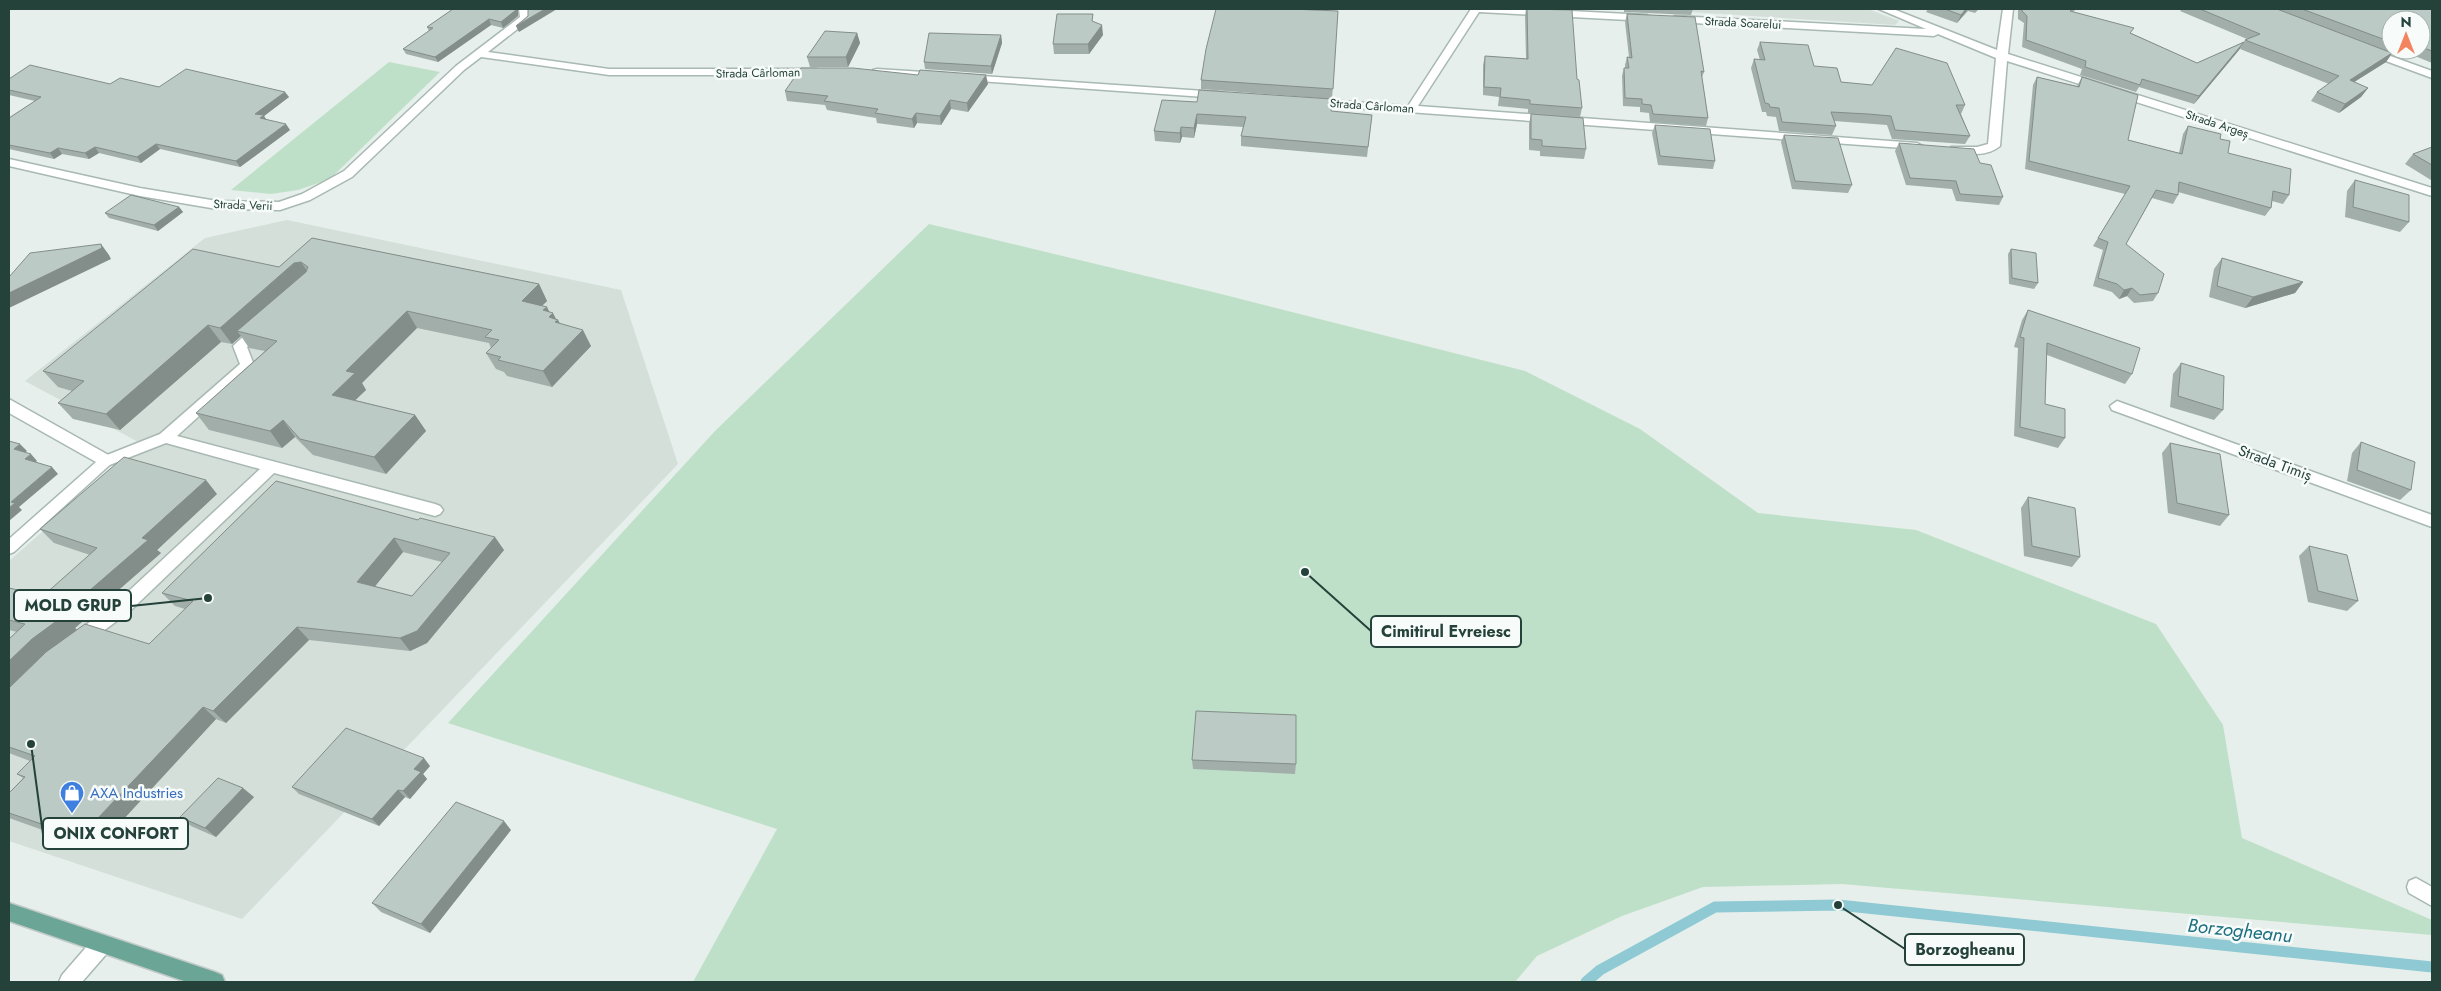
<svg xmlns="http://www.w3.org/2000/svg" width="2441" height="991" font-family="Jost,sans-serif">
  <rect width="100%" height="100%" fill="#e6efeb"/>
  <g fill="#d4dfda">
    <path d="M1641 9H1868L1899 21 1895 25Z"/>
    <path d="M287 220 621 290 678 464 242 919 9 841V561L142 444 25 381 205 238Z"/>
  </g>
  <g fill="#bfe0c8">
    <path d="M389 62 440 72 330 179 298 190 271 194 231 190Z"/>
    <path d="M929 224 1217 293 1525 371 1640 429 1758 513 1916 530 2156 624 2223 725 2242 838 2432 920V935L1842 884 1703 887 1622 916 1537 956 1515 982H693L777 829 448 723 715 431Z"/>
  </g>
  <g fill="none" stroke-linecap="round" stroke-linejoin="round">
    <path stroke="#8ec9d4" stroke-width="11" d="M1586 982 1600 970 1715 907 1838 905 2432 967"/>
    <defs>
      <path id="lane" d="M261 323 268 328 247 347 254 365 252 368 177 436 435 504 440 506 443 510 440 514 435 516 274 473 129 612 87 643 81 645 75 643 73 638 75 633 117 602 260 469 166 443 107 466 102 465 100 461 102 457 160 434 240 364 233 346 256 325Z"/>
      <g id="street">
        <path d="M519 9H529V20L488 52 609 69H817L822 72 817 75H609L481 57 464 70 352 177 310 200 280 210 217 209 140 196 9 166V159L140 188 217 201 279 202 302 194 344 171 456 66 520 17Z"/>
        <path d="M1471 9H1532L1647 15 1652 18 1647 21 1479 12 1418 106 1917 143 1923 146 1917 149 1311 105 1305 102 1311 99 1408 106Z"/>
        <path d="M1879 9H1893L1997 50 2003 9H2013L2008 54 2432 188V196L2007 61 2000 146C1988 157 1965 155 1951 151V147H1977L1988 144 1996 58 1938 34 1934 36 1675 22 1670 19 1675 16 1926 29Z"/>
        <path d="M2371 49 2432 71V78L2367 54 2366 52Z"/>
        <path d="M877 69 939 73 944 76 939 79 873 74V70Z"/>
        <path d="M967 75 1219 92 1225 95 1219 98 963 80V76Z"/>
        <path d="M9 399 112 457 114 461 14 552 9 554V539L96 462 9 413Z"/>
        <path d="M2117 401 2432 515V527L2112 410 2110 406Z"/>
        <path d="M2416 878 2432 887V906L2409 893 2407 887 2409 881Z"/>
        <path d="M102 935 109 937 112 944 109 951 82 982H59L62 975 95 937Z"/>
      </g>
      <path id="primary" d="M9 903 215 972 222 975 225 982H187L9 921Z"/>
    </defs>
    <use href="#lane" stroke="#a8b8b2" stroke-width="3"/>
    <use href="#street" stroke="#a8b8b2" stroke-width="3"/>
    <use href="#primary" stroke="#c2cac8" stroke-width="3"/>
    <use href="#lane" fill="#fff" fill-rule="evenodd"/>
    <use href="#street" fill="#fff" fill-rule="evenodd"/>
    <use href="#primary" fill="#6aa596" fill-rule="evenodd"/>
  </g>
  <g fill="#a1aea9" fill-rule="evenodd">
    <path d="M453 9H518V16L503 28 491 25 438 62 406 54 403 49 429 31 427 27Z"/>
    <path d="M1526 9 1577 79 1582 108 1580 117 1528 113V109L1498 106 1499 97 1483 95V65L1485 56 1526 59 1525 16Z"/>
    <path d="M1624 9H1693L1691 15 1624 12Z"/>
    <path d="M1928 9H1979L1975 13 1968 11 1957 23 1926 12Z"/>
    <path d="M2018 9H2076L2073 12 2131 33 2197 63 2244 42 2239 50 2194 104 2139 87 2136 92 2080 75 2082 69 2022 47 2024 23 2018 19Z"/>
    <path d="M2182 9H2432V63L2403 51 2396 55 2392 54 2386 62 2354 82 2368 88 2361 97 2339 113 2311 101 2317 92 2329 84 2240 49 2245 40 2247 39 2180 11ZM2391 20H2421V50H2391Z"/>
    <path d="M1338 11 1332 99 1201 89V80Z"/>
    <path d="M1627 14 1704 72 1702 77 1708 118 1706 126 1650 122 1649 113 1640 112V107L1623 106 1622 76 1624 68H1625V65L1627 57H1629L1625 22Z"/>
    <path d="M1093 21 1103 35 1089 54H1054L1053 44Z"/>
    <path d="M857 33 860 43 848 67H810L807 57Z"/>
    <path d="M1001 35 1002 43 992 74 925 69 924 62Z"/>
    <path d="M1760 42 1814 66 1841 82 1965 105 1961 114 1970 136 1965 144 1892 139 1887 125 1834 121 1836 126 1832 135 1779 131 1776 117 1767 116 1766 112H1762L1751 68 1754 59 1760 60 1757 50Z"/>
    <path d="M2037 77 2077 86 2082 77 2128 140 2179 153 2183 134 2188 126 2220 139 2228 153 2289 195 2283 204 2272 201 2271 208 2265 216 2178 192V195L2173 204 2152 198 2126 244 2158 293 2153 301 2134 303 2127 296 2119 299 2112 292 2093 286 2103 250 2093 246 2125 194 2025 169 2033 85Z"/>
    <path d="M9 79 159 87 289 97 264 116 266 119 290 130 240 167 160 149 141 163 99 153 89 159 62 154 54 159 9 149V118L35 101 9 95Z"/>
    <path d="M988 84 968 112 951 109 941 125 917 123 914 128 877 123 876 118 827 110 825 105 787 101 785 91Z"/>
    <path d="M1197 102 1372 115 1367 157 1241 146V136L1243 127 1197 124 1194 138 1182 137 1180 143 1155 141 1154 131Z"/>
    <path d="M1531 114 1586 149 1584 159 1540 156V151L1529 150V124Z"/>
    <path d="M1655 125 1715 161 1713 169 1658 165 1652 133Z"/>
    <path d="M1784 135 1852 185 1848 193 1792 189 1781 142Z"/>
    <path d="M1899 143 1980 163 2003 197 1999 205 1956 201 1952 189 1906 185 1895 151Z"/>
    <path d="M2432 147V180H2431L2405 164 2413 154Z"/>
    <path d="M2355 180 2409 222 2400 232 2345 217 2347 191Z"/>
    <path d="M179 207 183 212 158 231 109 218 105 213Z"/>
    <path d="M312 238 539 284 547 301 542 306 556 319 558 320 560 324 591 346 552 387 507 376 504 372 496 369 486 353 491 348 489 343 417 328 362 383 366 390 355 400 415 415 426 431 386 474 313 455 295 437 282 448 209 430 196 413 265 351 249 348 241 336 232 344 221 342 120 430 73 419 58 403 72 391 58 387 43 371 279 267Z"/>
    <path d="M2011 249 2038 283 2034 289 2009 284 2008 254Z"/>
    <path d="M2222 258 2303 282 2295 293 2245 308 2209 297 2214 269Z"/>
    <path d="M2028 310 2132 374 2125 384 2047 355 2045 404 2065 438 2058 448 2014 436 2018 348 2014 347 2022 320Z"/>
    <path d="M2181 363 2223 410 2214 420 2170 407 2173 374Z"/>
    <path d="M2361 442 2411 490 2400 500 2347 481 2352 453Z"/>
    <path d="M2170 443 2229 515 2220 526 2168 513 2162 453Z"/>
    <path d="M276 481 504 550 427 643 410 651 309 640 226 723 216 719 96 849 9 818V793L23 778 17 774 30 761 9 753V639L17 632 9 630V588L43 596 90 555 54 543 40 529 217 494 157 550 161 553 75 628 77 630 149 644 185 609 175 606 162 593ZM403 552 442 562 412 596 375 586Z"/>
    <path d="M2028 497 2080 557 2072 567 2024 556 2021 508Z"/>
    <path d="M2309 546 2358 601 2347 611 2308 602 2299 556Z"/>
    <path d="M1192 760 1296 764 1295 774 1193 769Z"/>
    <path d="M430 766 423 774 427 779 410 799 405 797 379 826 299 794 292 787Z"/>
    <path d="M254 797 216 837 191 826 180 817Z"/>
    <path d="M511 830 430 933 381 912 372 903Z"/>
  </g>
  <g fill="#838d89">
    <path d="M515 9H518V16L503 28 501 22Z"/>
    <path d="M545 9H557L519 32 516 26Z"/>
    <path d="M1966 9H1968L1957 23 1961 15Z"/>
    <path d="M489 19 491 25 438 62 435 57Z"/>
    <path d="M1102 25 1103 35 1089 54 1088 44Z"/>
    <path d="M857 33 860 43 848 67 846 57Z"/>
    <path d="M1001 35 1002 43 992 74 991 66Z"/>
    <path d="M2244 42 2239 50 2194 104 2199 96Z"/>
    <path d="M2400 50H2404L2396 55Z"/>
    <path d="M2392 53 2386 62 2343 89 2350 80Z"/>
    <path d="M986 75 988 84 968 112 967 103Z"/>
    <path d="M2368 88 2361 97 2339 113 2345 104Z"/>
    <path d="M285 92 289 97 264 116 267 121 263 124 255 114Z"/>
    <path d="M950 100 951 109 941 125 940 116Z"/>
    <path d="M916 113 917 123 914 128 912 119Z"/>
    <path d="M1197 114V124L1194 138V128Z"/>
    <path d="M286 124 290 130 240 167 236 161Z"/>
    <path d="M1181 127 1182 137 1180 143V133Z"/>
    <path d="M156 144 160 149 141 163 137 157Z"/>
    <path d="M95 147 99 153 89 159 85 153Z"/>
    <path d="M58 148 62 154 54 159 50 153Z"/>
    <path d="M179 207 183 212 158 231 154 225Z"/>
    <path d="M101 244 109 255 111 259 9 308V293Z"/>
    <path d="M301 262 312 278 237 331 241 336 232 344 220 328 294 263Z"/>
    <path d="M2303 282 2295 293 2245 308 2253 297Z"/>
    <path d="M539 284 547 301 530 317 522 301Z"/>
    <path d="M2132 288 2127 296 2119 299 2124 290Z"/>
    <path d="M547 307 551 315 553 313 557 321 558 320 566 336 543 310Z"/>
    <path d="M407 311 417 328 362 383 366 390 344 411 332 395 346 371Z"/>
    <path d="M208 325 221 342 120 430 106 414Z"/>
    <path d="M583 330 591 346 552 387 543 371Z"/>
    <path d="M415 415 426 431 386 474 374 457Z"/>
    <path d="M283 420 295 437 282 448 270 431Z"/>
    <path d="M20 444 27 451 20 456 14 449Z"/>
    <path d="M31 454 37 461 32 466 25 459Z"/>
    <path d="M52 467 58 474 19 507 22 510 9 521V508L11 502Z"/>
    <path d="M206 480 217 494 157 550 161 553 75 628 77 630 9 689V661L32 639 60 616 142 538Z"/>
    <path d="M495 537 504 550 427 643 410 651 400 638Z"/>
    <path d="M394 538 403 552 368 595 357 582Z"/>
    <path d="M297 627 309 640 226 723 213 711Z"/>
    <path d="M203 707 216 719 96 849 80 837Z"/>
    <path d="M424 758 430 766 423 774 427 779 410 799 403 791 414 769Z"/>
    <path d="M243 788 254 797 216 837 205 828Z"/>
    <path d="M398 790 405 797 379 826 372 819Z"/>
    <path d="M504 821 511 830 430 933 421 924Z"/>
  </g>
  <g fill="#bbcac4" stroke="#838d89" fill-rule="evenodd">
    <path d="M453 9H515L516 10 501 22 489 19 435 57 403 49 433 28 427 27Z"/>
    <path d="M528 9H545L516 26 528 16Z"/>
    <path d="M1216 9H1291L1338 11 1333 89 1201 80 1206 49Z"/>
    <path d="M1527 9 1572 10 1577 79 1579 80 1582 108 1530 104V100L1500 97 1501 88 1484 87 1485 56 1528 59Z"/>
    <path d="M1945 9H1966L1961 15Z"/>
    <path d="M2022 9H2072L2070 11 2134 28 2130 33 2197 63 2244 42 2199 96 2142 79 2140 85 2085 67 2086 61 2026 40 2027 16 2022 11Z"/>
    <path d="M2200 9H2277L2392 53 2350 80 2368 88 2345 104 2317 92 2339 76 2245 40 2260 34Z"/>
    <path d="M2302 9H2432V51L2421 47V20H2391V42Z"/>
    <path d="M1057 14H1093L1092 21 1102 25 1088 44H1053Z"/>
    <path d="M1627 14 1695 17 1704 72 1701 71 1708 118 1653 114 1651 105 1642 104V99L1625 98 1624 68H1629L1627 57 1632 58Z"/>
    <path d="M825 31 857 33 846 57H807Z"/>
    <path d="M929 33 1001 35 991 66 924 62Z"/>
    <path d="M1760 42 1808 45 1814 66 1837 68 1841 82 1872 85 1896 48 1947 63 1965 105H1956L1970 136 1895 130 1891 116 1868 114 1831 112 1836 126 1782 122 1779 108 1770 107 1769 104 1765 103 1754 59 1765 60Z"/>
    <path d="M30 65 110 84 120 78 159 87 186 69 285 92 255 114 264 115 260 118 286 124 236 161 156 144 137 157 95 147 85 153 58 148 50 153 9 145V118L41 97 9 90V79Z"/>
    <path d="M801 68H853L918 75 920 70 986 75 967 103 950 100 940 116 916 113 912 119 875 113 878 109 824 101 828 96 785 91Z"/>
    <path d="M2037 77 2079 87 2082 77 2138 95 2128 140 2182 154 2188 126 2221 134 2220 139 2230 141 2228 153 2291 169 2289 195 2273 191 2271 208 2179 182 2178 195 2156 190 2126 244 2164 274 2158 293 2140 295 2132 288 2124 290 2117 284 2098 278 2108 242 2098 238 2130 186 2029 161Z"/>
    <path d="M1199 90 1332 99 1331 111 1372 115 1368 147 1241 136 1246 117 1197 114 1194 128 1181 127 1180 133 1154 131 1162 100 1197 102Z"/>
    <path d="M1531 114 1583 118 1586 149 1542 146V140L1531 139Z"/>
    <path d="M1655 125 1710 129 1715 161 1660 156Z"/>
    <path d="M1784 135 1838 138 1852 185 1795 181Z"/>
    <path d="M1899 143 1974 149 1980 163 1991 165 2003 197 1960 194 1956 181 1910 178Z"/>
    <path d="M2432 147V165L2413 154Z"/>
    <path d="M2355 180 2409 195V222L2353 207Z"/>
    <path d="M131 195 179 207 154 225 105 213Z"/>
    <path d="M312 238 539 284 522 301 547 307 543 310 553 313 549 317 558 320 555 322 583 330 543 371 498 360 501 357 486 353 499 340 485 337 492 330 407 311 346 371 355 373 332 395 415 415 374 457 300 439 283 420 270 431 196 413 277 341 237 331 306 272 308 267 301 262 294 263 220 328 208 325 106 414 58 403 84 381 43 371 193 249 279 267Z"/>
    <path d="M101 244 102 248 9 293V277L30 253Z"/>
    <path d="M2011 249 2036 253 2038 283 2012 278Z"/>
    <path d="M2222 258 2303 282 2253 297 2217 286Z"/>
    <path d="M2028 310 2140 348 2132 374 2047 343 2045 404 2065 409V438L2020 427 2024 338 2020 337Z"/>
    <path d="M2181 363 2224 376 2223 410 2178 396Z"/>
    <path d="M9 441 20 444 14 449 31 454 25 459 52 467 11 502 15 503 9 508Z"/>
    <path d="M2361 442 2415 462 2411 490 2357 470Z"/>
    <path d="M2170 443 2220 454 2229 515 2177 503Z"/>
    <path d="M124 457 206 480 142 538 148 540 60 616 62 617 32 639 9 661V639L25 624 9 620V588L43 596 97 548 40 529Z"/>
    <path d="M276 481 418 520 420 518 495 537 417 631 400 638 297 627 213 711 203 707 80 837 9 813V793L25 777 17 774 35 756 9 747V688L46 652 85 624 149 644 193 601 162 593ZM394 538 450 553 412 596 357 582Z"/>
    <path d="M2028 497 2075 508 2080 557 2032 546Z"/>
    <path d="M2309 546 2347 555 2358 601 2318 591Z"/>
    <path d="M1196 711 1296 715V764L1192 760Z"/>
    <path d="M346 728 424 758 414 769 421 772 403 791 398 790 372 819 292 787Z"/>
    <path d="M218 778 243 788 205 828 180 817Z"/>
    <path d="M456 802 504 821 421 924 372 903Z"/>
  </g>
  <defs>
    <symbol id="shop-pin" viewBox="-11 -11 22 30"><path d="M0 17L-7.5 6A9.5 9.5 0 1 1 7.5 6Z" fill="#3f7fe0" stroke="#f7fbf9"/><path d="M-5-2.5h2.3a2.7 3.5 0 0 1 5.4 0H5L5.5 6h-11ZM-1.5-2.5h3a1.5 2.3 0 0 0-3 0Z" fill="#fff"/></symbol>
  </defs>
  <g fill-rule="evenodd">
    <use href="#shop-pin" x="58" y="779" width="28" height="38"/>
  </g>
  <g text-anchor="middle" stroke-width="5" stroke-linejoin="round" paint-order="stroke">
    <g font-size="12" fill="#24423a" stroke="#f7fbf9">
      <text transform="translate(1743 23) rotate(3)" y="4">Strada Soarelui</text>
      <text transform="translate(758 73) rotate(-1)" y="4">Strada Cârloman</text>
      <text transform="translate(1372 106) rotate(4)" y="4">Strada Cârloman</text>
      <text transform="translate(2217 124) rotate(18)" y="4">Strada Argeș</text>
      <text transform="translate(243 205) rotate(2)" y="4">Strada Verii</text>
    </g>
    <g font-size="15" fill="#24423a" stroke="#f7fbf9">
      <text transform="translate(2275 463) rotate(20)" y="5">Strada Timiș</text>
    </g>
    <g font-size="15" fill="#366cbe" stroke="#f7fbf9" text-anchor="start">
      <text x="90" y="798">AXA Industries</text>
    </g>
    <g font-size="19" font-style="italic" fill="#1c6f80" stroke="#f7fbf9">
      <text transform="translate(2240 930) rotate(6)" y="7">Borzogheanu</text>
    </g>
  </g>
  <path fill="none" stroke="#24423a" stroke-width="2" d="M208 598L131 606M1305 572L1371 631M31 744L43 834M1838 905L1905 949"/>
  <g fill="#24423a" stroke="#f7fbf9" stroke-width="2">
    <circle cx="208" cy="598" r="5"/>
    <circle cx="1305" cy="572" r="5"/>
    <circle cx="31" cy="744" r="5"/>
    <circle cx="1838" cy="905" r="5"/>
  </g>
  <g fill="#f7fbf9" stroke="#24423a" stroke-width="2">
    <rect x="14" y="590" width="117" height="31" rx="5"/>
    <rect x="1371" y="616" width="150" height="31" rx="5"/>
    <rect x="43" y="818" width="145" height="31" rx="5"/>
    <rect x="1905" y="934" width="119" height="31" rx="5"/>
  </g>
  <g font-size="16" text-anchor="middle" font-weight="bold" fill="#24423a">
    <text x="73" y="611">MOLD GRUP</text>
    <text x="1446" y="637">Cimitirul Evreiesc</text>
    <text x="116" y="839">ONIX CONFORT</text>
    <text x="1965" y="955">Borzogheanu</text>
  </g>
  <rect width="2441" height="991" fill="none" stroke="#24423a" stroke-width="20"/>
  <g transform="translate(2406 35)"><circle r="24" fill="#f7fbf9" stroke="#a3b1ad"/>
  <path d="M0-4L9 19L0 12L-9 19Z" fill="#f4845f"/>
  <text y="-8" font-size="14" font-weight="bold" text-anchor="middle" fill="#24423a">N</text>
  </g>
</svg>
